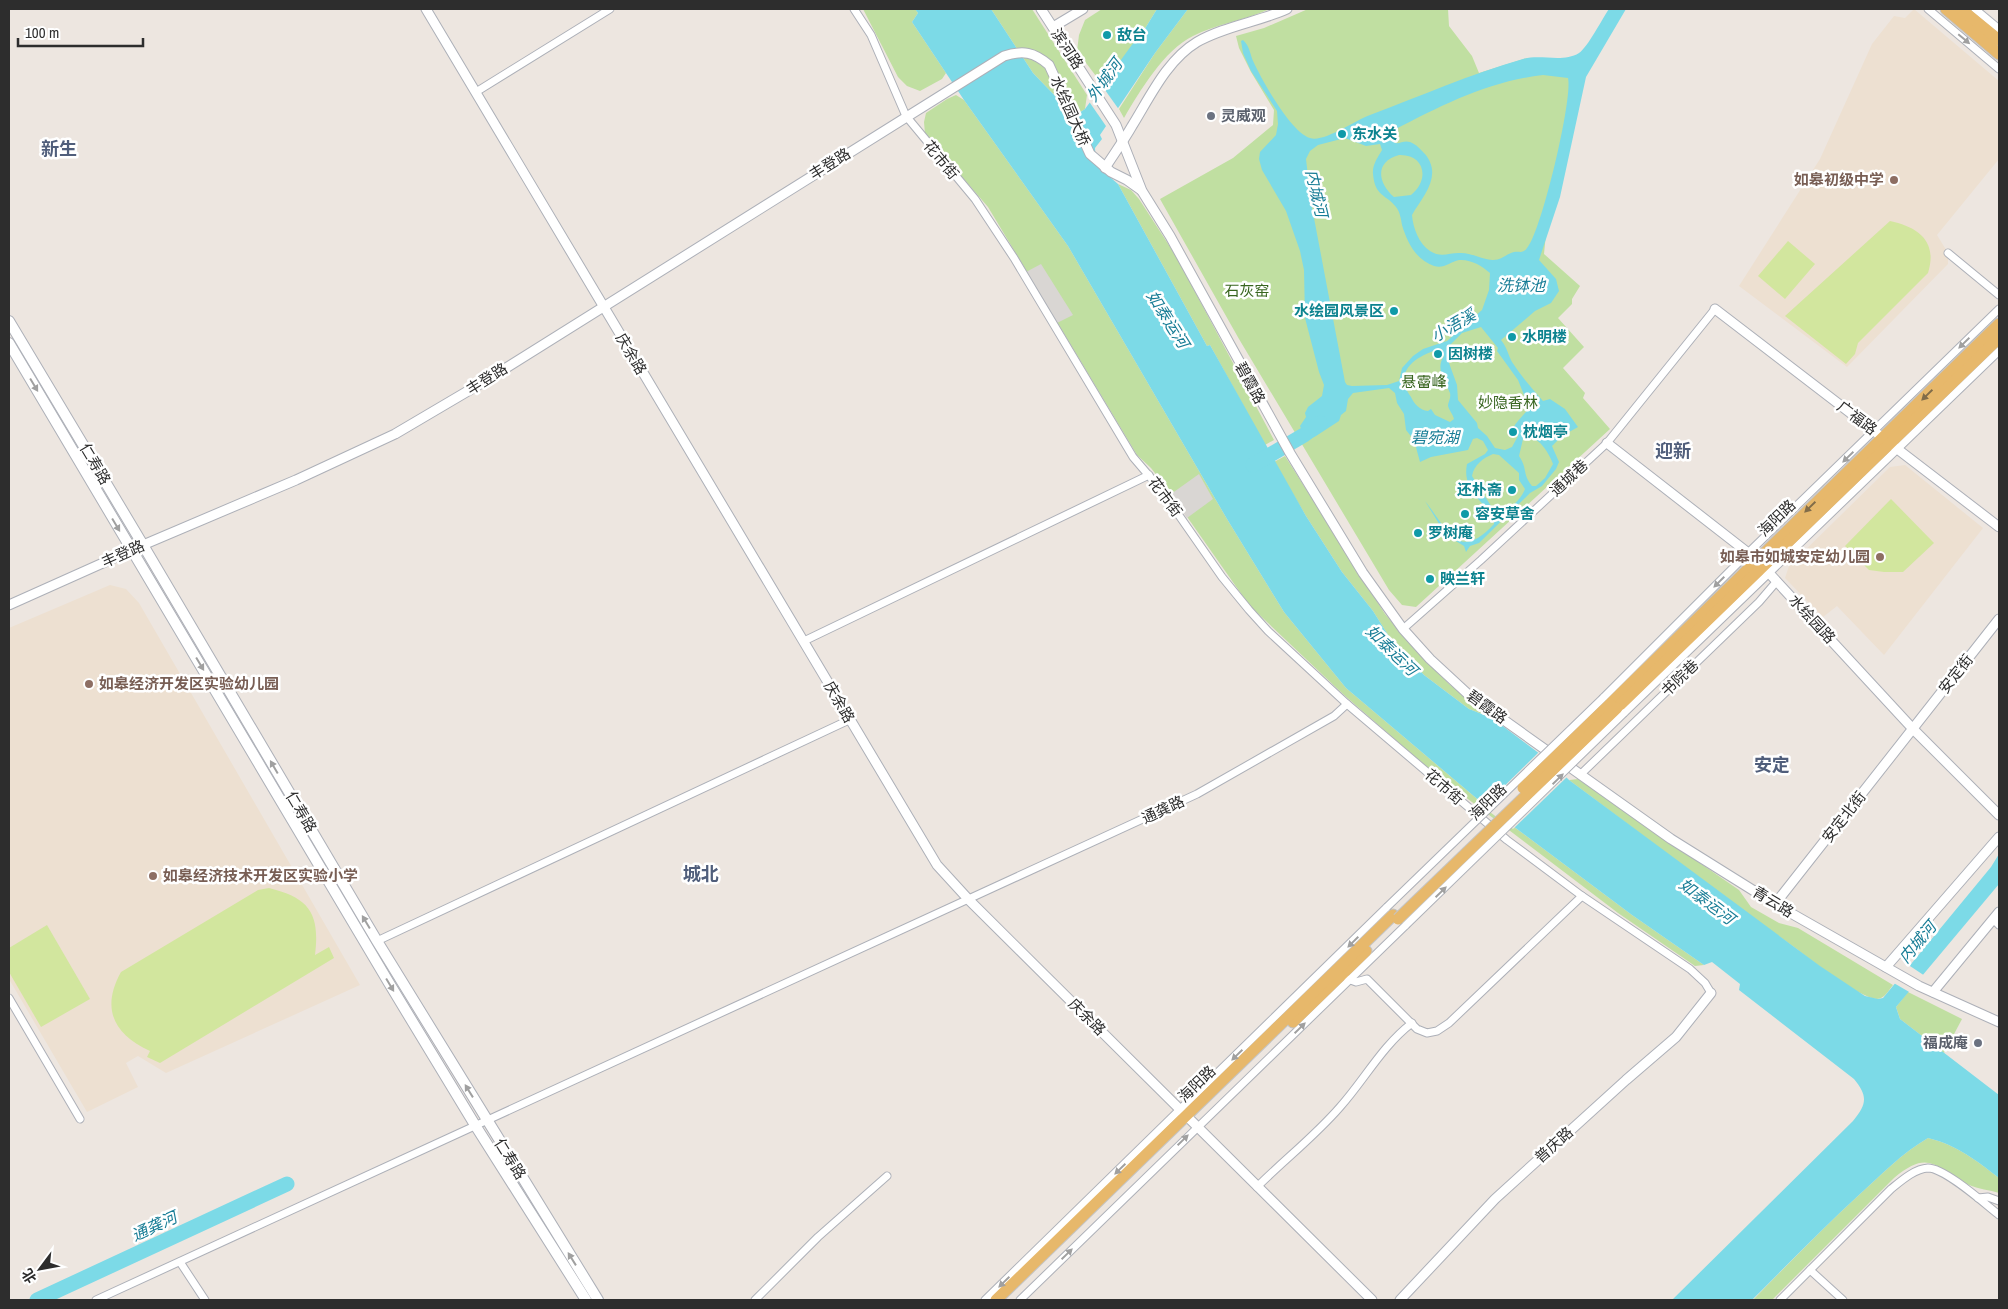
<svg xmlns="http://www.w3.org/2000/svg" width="2008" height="1309" font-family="'Archivo Narrow','Noto Sans SC',sans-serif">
  <rect width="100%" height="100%" fill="#ede6e0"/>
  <g fill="#ede0d1">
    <path d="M1914 9 1999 81V159L1937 235 1948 253V264L1847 367 1739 286 1820 159 1872 44 1894 16 1905 18Z"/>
    <path d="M1905 465 1983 528 1884 655 1837 606 1823 617 1785 578 1789 566 1890 467Z"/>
    <path d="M110 585 126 589 139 603 360 985 166 1073 138 1056 126 1063 138 1087 87 1112 9 979V628Z"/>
  </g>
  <g fill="#c0dfa1">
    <path d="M863 9H915L918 13 912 22 946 73 942 79 920 91 907 86 898 77Z"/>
    <path d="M991 9H1032L1087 95 1085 109 1079 113 1057 98 1033 73Z"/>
    <path d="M1102 9H1157L1138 40 1102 84 1077 51 1079 35 1085 20Z"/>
    <path d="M1188 9H1270C1245 20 1217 24 1193 36 1164 50 1140 91 1124 118L1119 109 1155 53Z"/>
    <path d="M1308 9H1448L1449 26 1472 56 1479 73 1527 58 1580 77 1547 223 1544 254 1580 286 1572 299V304L1558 318 1584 347 1563 368 1585 393 1583 398 1610 429 1416 607 1402 605 1389 590 1239 339 1160 199 1233 158 1273 125 1274 110 1251 72 1239 48 1236 36 1264 28Z"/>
    <path d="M956 95 964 100 1068 246 1227 519 1284 612 1346 688 1482 803 1632 915 1704 965 1695 966 1618 913 1435 774 1344 695 1249 605 1171 494 1151 468 1137 455 988 207 925 134 924 122 926 113 947 99Z"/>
    <path d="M1118 184 1131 190 1139 199 1176 256 1274 440 1265 445 1210 345 1207 346Z"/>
    <path d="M1285 456 1385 614 1416 650 1449 684 1492 718 1469 709 1424 675 1390 638 1373 611 1342 572 1306 516 1274 462Z"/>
    <path d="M1578 779 1739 890 1751 907 1779 923 1798 928 1893 985C1889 990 1884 999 1877 999 1859 998 1810 959 1794 947 1718 893 1644 836 1569 780Z"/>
    <path d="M1908 992 1962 1019 1944 1053 1900 1019 1896 1007Z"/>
    <path d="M1928 1138C1957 1145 1977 1161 1999 1178V1193C1990 1190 1978 1189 1969 1185 1935 1168 1930 1148 1894 1178L1772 1300H1753C1788 1264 1823 1228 1860 1194 1882 1174 1902 1153 1928 1138Z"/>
  </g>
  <g fill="#d2e69e">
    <path d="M1890 221C1918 227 1938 241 1928 273L1858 343 1855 354 1846 364 1785 316Z"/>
    <path d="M1788 241 1815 264 1785 299 1758 276Z"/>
    <path d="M1891 499 1934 543 1903 572H1884L1869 570 1845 546Z"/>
    <path d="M269 888C310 898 320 914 315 955L329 947 334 958 160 1063 147 1057 150 1051C113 1034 101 1008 121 972L258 890Z"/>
    <path d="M47 925 90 999 41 1027 9 972V948Z"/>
  </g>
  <g fill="#d9d6d3">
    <path d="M1041 264 1073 315 1057 323 1026 272Z"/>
    <path d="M1199 474 1213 499 1187 518 1171 494Z"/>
  </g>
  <g fill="#7cdae7" fill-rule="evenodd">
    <path d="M915 9H991L1033 73 1057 98 1079 113 1085 109 1134 42 1138 40 1157 9H1188L1155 53 1100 135 1102 139 1095 148 1096 165 1118 184 1207 346 1210 345 1306 516 1342 572 1373 611 1390 638 1424 675 1469 709 1492 718 1552 763 1569 780 1820 966 1865 996 1878 999 1883 998 1991 867 1999 854V884L1896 1007 1900 1019 1999 1095V1178C1977 1161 1957 1145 1928 1138 1902 1153 1882 1174 1860 1194 1823 1228 1788 1264 1752 1300H1672L1853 1121C1867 1104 1868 1096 1854 1079L1739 990 1740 984 1712 962 1704 965 1632 915 1482 803 1346 688 1284 612 1227 519 1068 246 964 100 912 22 918 13Z"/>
    <path d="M1609 9H1626L1586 77 1560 197 1539 260 1556 279 1559 291 1551 303 1535 311 1501 340C1507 347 1508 355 1512 362 1521 376 1532 389 1543 401L1550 399 1565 409 1578 427 1562 436 1552 446 1559 462 1556 469 1542 486 1530 493 1479 543 1470 546 1466 552 1464 546 1446 535 1425 501C1448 530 1458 563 1494 524V517C1481 500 1462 488 1467 464L1485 454 1488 450 1483 441 1477 438 1473 439 1468 450 1431 457 1420 462 1414 440 1406 430 1404 414 1397 403 1395 393 1389 388 1353 393 1348 399 1346 411 1341 415 1339 421 1316 436 1310 439 1304 435 1300 426 1306 417 1305 413 1308 407 1322 396 1324 385 1319 372 1305 318 1304 270 1300 251 1286 211 1262 170 1259 159 1260 152 1276 135 1278 124 1277 111 1251 71 1243 53 1241 41 1243 40C1250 46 1250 55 1254 63 1263 82 1291 132 1310 138 1323 143 1356 120 1370 115 1421 96 1470 74 1523 59 1541 54 1563 63 1579 53 1588 47 1602 19 1609 9ZM1543 75 1568 78C1573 99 1541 233 1527 248 1523 254 1520 251 1514 252 1506 254 1502 260 1493 260 1482 260 1471 252 1459 253 1448 253 1441 258 1430 251 1419 244 1413 228 1412 215 1423 196 1443 176 1425 154 1421 150 1416 144 1410 142 1404 140 1400 144 1395 143L1392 139 1394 130C1442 105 1489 81 1543 75ZM1345 138 1366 146 1380 144 1382 150C1378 157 1372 165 1373 174 1375 197 1386 194 1396 207 1400 212 1401 219 1402 225 1407 242 1416 260 1434 266 1444 269 1450 262 1459 260 1471 259 1482 266 1490 273L1489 290 1482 310 1447 341 1423 349 1413 356 1402 368 1399 381 1387 385 1352 386 1347 385 1345 382 1311 202 1306 159 1310 151 1318 145ZM1399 155C1425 154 1430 180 1411 195L1394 197C1378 183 1374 162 1399 155ZM1481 327 1498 348 1497 351 1518 380 1524 395 1532 402C1529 411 1518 419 1513 428L1518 436 1512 447 1505 450 1495 448 1487 436 1478 428 1477 423 1458 400 1457 385 1449 363 1447 348 1462 333ZM1442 349 1444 356C1435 369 1445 381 1450 393 1451 398 1449 400 1448 405 1448 409 1453 414 1454 419L1450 422 1435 415 1431 409 1428 411C1420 410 1414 404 1411 397 1408 393 1405 388 1404 382 1402 363 1428 351 1442 349ZM1529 437C1540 438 1550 455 1553 464L1545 478 1536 486H1532C1522 474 1528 469 1519 456L1523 439ZM1493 454 1499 455 1519 473V480L1525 489C1521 500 1510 508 1501 515L1493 509 1472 476C1474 465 1483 458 1493 454Z"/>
  </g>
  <g fill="#ede6e0">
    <path d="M1100 83 1120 111 1108 129 1088 100Z"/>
    <path d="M1540 751 1568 776 1513 829 1483 807Z"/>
    <path d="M1907 964 1925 976 1911 993 1892 982Z"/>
  </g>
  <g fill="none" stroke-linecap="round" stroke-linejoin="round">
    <g stroke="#7cdae7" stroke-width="15">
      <path d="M1253 465 1304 435 1320 423"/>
      <path d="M37 1300 287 1184"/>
    </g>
    <defs>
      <g id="minor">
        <path d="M854 9 871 35 906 116 975 199 1014 258 1133 457 1162 491 1222 577 1249 610 1268 631 1347 704 1507 840 1582 896 1690 969 1705 983 1711 993"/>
        <path d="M1928 9 1999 69"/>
        <path d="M1975 9 1999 29"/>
        <path d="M476 92 610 9"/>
        <path d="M1948 253 1999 295"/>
        <path d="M1403 629 1481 560 1607 443 1715 309"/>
        <path d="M804 641 1149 475"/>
        <path d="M1603 698 1748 553 1999 309"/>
        <path d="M1624 713 1999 351"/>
        <path d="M1581 774 1759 602 1777 581"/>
        <path d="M1993 919 1999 925"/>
        <path d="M377 941 849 720"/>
        <path d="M1348 979 1356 982 1367 979 1417 1029 1427 1033 1437 1031 1449 1023 1582 896"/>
        <path d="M9 998 80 1119"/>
        <path d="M1257 1187C1284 1160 1315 1136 1340 1107 1365 1079 1382 1046 1412 1023"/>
        <path d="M1978 1198 1988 1197 1999 1201"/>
        <path d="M180 1262 205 1300"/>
        <path d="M1810 1270 1843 1300"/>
        <path d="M96 1300 1197 794 1334 716 1347 704"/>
        <path d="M755 1300 818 1237 887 1176"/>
        <path d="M985 1300 1387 907"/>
        <path d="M1020 1300 1406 925"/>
        <path d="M1780 1300 1891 1189C1901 1181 1914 1169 1928 1168 1945 1168 1985 1204 1999 1215"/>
      </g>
      <g id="tertiary">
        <path d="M426 9 937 865 969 900 1372 1300"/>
        <path d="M1041 9 1116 125 1142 191 1170 236 1290 453 1363 573 1403 629 1430 659 1470 696 1671 839 1775 904 1919 986 1999 1022"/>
        <path d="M1053 27 1083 9"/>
        <path d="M1105 168C1114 154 1124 140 1132 126 1150 97 1167 60 1197 42 1225 26 1258 22 1287 9"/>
        <path d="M1715 309 1999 527"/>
        <path d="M1607 443 1756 559 1913 729 1999 815"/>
        <path d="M9 605 143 545 296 480 395 434 490 378 1004 56C1023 50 1034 52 1049 65L1090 154 1111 172 1127 180 1141 190"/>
        <path d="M1775 904 1999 619"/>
        <path d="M1886 967 1999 837"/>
        <path d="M1933 992 1999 912"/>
        <path d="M1400 1300 1495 1199 1626 1080 1676 1037 1711 993"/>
      </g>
      <g id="secondary">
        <path d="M9 321 143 545 377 941 598 1300"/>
        <path d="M9 343 389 983 475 1125 586 1300"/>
      </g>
      <g id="primary">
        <path d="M1946 9 1999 54"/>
        <path d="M1961 9 1999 40"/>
        <path d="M1610 704 1999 324"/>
        <path d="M1617 708 1999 338"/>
        <path d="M1293 1022 1366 951"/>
        <path d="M996 1300 1393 915"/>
      </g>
    </defs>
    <use href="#minor" stroke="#adb0b8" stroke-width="9"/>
    <use href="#tertiary" stroke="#adb0b8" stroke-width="11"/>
    <use href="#secondary" stroke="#adb0b8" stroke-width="12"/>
    <use href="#primary" stroke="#c4c4c4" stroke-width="13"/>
    <use href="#minor" stroke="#fff" stroke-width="7"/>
    <use href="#tertiary" stroke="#fff" stroke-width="9"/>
    <use href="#secondary" stroke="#fff" stroke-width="10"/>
    <use href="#primary" stroke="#e7b86b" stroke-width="11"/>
    <defs>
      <g id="minor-bridge">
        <path d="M1387 907 1603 698"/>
        <path d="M1406 925 1624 713"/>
      </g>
      <g id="primary-bridge">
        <path d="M1523 788 1610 704"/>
        <path d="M1398 919 1617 708"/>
      </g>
    </defs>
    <use href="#minor-bridge" stroke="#adb0b8" stroke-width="9" stroke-linecap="butt"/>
    <use href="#primary-bridge" stroke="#c4c4c4" stroke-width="13" stroke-linecap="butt"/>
    <use href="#minor-bridge" stroke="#fff" stroke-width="7"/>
    <use href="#primary-bridge" stroke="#e7b86b" stroke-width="11"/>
  </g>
  <defs><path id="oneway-solid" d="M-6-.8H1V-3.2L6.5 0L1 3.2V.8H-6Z" transform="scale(1.25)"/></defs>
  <g fill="#a0a0a0">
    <use href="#oneway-solid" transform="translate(1964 39) rotate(40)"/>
    <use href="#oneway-solid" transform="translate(1964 343) rotate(136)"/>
    <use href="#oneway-solid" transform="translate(34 385) rotate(59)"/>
    <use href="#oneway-solid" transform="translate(1848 457) rotate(136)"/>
    <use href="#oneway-solid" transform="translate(116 525) rotate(59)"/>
    <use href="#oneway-solid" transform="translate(1719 582) rotate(135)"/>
    <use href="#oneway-solid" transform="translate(200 664) rotate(59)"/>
    <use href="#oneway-solid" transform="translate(274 767) rotate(-120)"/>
    <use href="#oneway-solid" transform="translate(1558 779) rotate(-44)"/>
    <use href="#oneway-solid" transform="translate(1441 892) rotate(-44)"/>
    <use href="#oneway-solid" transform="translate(366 922) rotate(-121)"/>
    <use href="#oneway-solid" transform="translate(1353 942) rotate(135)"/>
    <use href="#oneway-solid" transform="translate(390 985) rotate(59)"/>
    <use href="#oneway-solid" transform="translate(1300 1028) rotate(-44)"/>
    <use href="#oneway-solid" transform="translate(1237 1055) rotate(136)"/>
    <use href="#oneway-solid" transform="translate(469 1091) rotate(-122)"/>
    <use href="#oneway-solid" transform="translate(1183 1140) rotate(-44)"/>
    <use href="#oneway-solid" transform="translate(1120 1169) rotate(136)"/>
    <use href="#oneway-solid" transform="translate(1067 1254) rotate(-44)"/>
    <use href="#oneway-solid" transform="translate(572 1259) rotate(-122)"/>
    <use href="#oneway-solid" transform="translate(1004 1282) rotate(136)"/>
  </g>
  <g fill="#816c49">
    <use href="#oneway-solid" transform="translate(1927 395) rotate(136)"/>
    <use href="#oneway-solid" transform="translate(1810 507) rotate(136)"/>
  </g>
  <g fill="#0f9aa8" stroke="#fff" stroke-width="2">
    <circle cx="1107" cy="35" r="5"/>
    <circle cx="1342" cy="134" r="5"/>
    <circle cx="1394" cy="311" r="5"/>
    <circle cx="1512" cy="337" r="5"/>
    <circle cx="1438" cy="354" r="5"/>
    <circle cx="1513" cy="432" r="5"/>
    <circle cx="1512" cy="490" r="5"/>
    <circle cx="1465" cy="514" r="5"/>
    <circle cx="1418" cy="533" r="5"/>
    <circle cx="1430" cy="579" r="5"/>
  </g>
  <g fill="#6b7280" stroke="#fff" stroke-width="2">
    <circle cx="1211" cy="116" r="5"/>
    <circle cx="1978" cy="1043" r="5"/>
  </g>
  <g fill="#8d6e63" stroke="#fff" stroke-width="2">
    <circle cx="1894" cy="180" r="5"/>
    <circle cx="1880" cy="557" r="5"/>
    <circle cx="89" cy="684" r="5"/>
    <circle cx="153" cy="876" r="5"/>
  </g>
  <g text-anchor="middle" stroke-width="5" stroke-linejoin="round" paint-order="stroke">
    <g font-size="15" font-weight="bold" fill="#0d838f" stroke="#fff" text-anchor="start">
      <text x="1117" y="40">敌台</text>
      <text x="1352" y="139">东水关</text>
      <text x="1384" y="316" text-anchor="end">水绘园风景区</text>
      <text x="1522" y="342">水明楼</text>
      <text x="1448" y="359">因树楼</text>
      <text x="1523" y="437">枕烟亭</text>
      <text x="1502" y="495" text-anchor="end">还朴斋</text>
      <text x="1475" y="519">容安草舍</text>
      <text x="1428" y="538">罗树庵</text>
      <text x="1440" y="584">映兰轩</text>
    </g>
    <g font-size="15" fill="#2d2d2d" stroke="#fff">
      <text transform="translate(1067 49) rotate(57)" y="5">滨河路</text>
      <text transform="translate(1070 111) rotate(66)" y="5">水绘园大桥</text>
      <text transform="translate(941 160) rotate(50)" y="5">花市街</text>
      <text transform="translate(830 164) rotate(-32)" y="5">丰登路</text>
      <text transform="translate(631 354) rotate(59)" y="5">庆余路</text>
      <text transform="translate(487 379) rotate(-32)" y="5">丰登路</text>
      <text transform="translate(1250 383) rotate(61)" y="5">碧霞路</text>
      <text transform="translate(1857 418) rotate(37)" y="5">广福路</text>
      <text transform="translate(95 464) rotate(59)" y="5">仁寿路</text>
      <text transform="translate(1569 478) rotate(-43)" y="5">通城巷</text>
      <text transform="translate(1165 497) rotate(53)" y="5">花市街</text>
      <text transform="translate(1777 518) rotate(-44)" y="5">海阳路</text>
      <text transform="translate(123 554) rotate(-24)" y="5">丰登路</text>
      <text transform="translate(1812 619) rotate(47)" y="5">水绘园路</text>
      <text transform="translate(1956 674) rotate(-52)" y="5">安定街</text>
      <text transform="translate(1680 678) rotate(-44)" y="5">书院巷</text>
      <text transform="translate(839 702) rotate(60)" y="5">庆余路</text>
      <text transform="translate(1487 707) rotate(36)" y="5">碧霞路</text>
      <text transform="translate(1444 787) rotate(41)" y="5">花市街</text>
      <text transform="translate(1488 802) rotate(-44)" y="5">海阳路</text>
      <text transform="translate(1163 810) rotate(-25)" y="5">通龚路</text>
      <text transform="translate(301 812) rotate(59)" y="5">仁寿路</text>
      <text transform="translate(1844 817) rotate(-52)" y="5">安定北街</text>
      <text transform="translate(1773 902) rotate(31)" y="5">青云路</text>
      <text transform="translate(1087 1017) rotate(45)" y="5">庆余路</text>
      <text transform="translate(1197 1084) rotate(-44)" y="5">海阳路</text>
      <text transform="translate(1554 1145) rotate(-42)" y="5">普庆路</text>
      <text transform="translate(510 1159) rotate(58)" y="5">仁寿路</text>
    </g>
    <g font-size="15" font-weight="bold" fill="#5b616d" stroke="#fff" text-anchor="start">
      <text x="1221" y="121">灵威观</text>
      <text x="1968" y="1048" text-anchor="end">福成庵</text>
    </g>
    <g font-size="15" font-weight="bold" fill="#785e54" stroke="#fff" text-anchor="end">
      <text x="1884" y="185">如皋初级中学</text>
      <text x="1870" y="562">如皋市如城安定幼儿园</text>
      <text x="99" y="689" text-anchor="start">如皋经济开发区实验幼儿园</text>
      <text x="163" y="881" text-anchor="start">如皋经济技术开发区实验小学</text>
    </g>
    <g font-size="15" fill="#396620" stroke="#fff">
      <text x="1247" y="296">石灰窑</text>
      <text x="1424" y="387">悬霤峰</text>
      <text x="1508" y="408">妙隐香林</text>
    </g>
    <g font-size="16" font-style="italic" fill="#187d96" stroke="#fff">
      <text transform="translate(1104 80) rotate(-54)" y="6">外城河</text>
      <text transform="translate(1317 193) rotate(77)" y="6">内城河</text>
      <text x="1521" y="291">洗钵池</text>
      <text transform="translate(1168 319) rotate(58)" y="6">如泰运河</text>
      <text transform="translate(1453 325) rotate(-30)" y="6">小浯溪</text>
      <text x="1435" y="443">碧宛湖</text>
      <text transform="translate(1392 650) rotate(44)" y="6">如泰运河</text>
      <text transform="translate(1707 901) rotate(37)" y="6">如泰运河</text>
      <text transform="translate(1917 942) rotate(-50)" y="6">内城河</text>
      <text transform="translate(154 1226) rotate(-25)" y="6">通龚河</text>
    </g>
    <g font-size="18" font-weight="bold" fill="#505e7b" stroke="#fff">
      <text x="59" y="155">新生</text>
      <text x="1673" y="457">迎新</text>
      <text x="1772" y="771">安定</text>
      <text x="701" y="880">城北</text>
    </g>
  </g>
  <rect width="2008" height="1309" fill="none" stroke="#2d2d2d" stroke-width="20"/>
  <g transform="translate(40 1269) rotate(238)" stroke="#ffffff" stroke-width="4" paint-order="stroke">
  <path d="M0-4L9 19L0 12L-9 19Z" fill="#2d2d2d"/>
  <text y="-8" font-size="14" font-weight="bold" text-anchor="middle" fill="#2d2d2d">北</text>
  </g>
  <path d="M18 38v8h125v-8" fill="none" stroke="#2d2d2d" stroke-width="2.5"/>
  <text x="25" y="38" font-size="15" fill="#2d2d2d" stroke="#ffffff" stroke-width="4" paint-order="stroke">100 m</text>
</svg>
